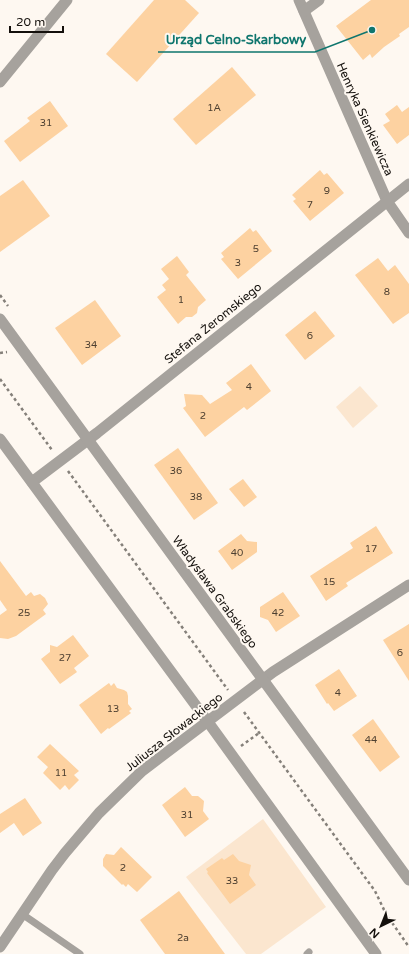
<svg xmlns="http://www.w3.org/2000/svg" width="409" height="954" font-family="'Varela Round',sans-serif">
  <rect width="100%" height="100%" fill="#fef8f1"/>
  <g fill="#fbe6cf">
    <path d="M360 386 378 406 353 428 336 407Z"/>
    <path d="M263 819 326 907 261 954H246L186 877Z"/>
  </g>
  <g fill="#fdd2a1">
    <path d="M154 0H185L199 13 137 82 106 54Z"/>
    <path d="M371 0H409V27L399 34 400 36 384 47 372 58 370 54 363 60 336 26Z"/>
    <path d="M232 67 256 95 196 145 173 119Z"/>
    <path d="M50 101 68 126 20 162 4 141 30 121 27 118Z"/>
    <path d="M397 105 402 112 409 107V135L397 144 383 125 390 121 385 114Z"/>
    <path d="M320 170 324 175 327 173 344 193 310 221 293 201 296 199 292 195Z"/>
    <path d="M23 180 50 216 0 252V196Z"/>
    <path d="M250 228 253 232 256 230 272 251 238 279 221 259 224 257 221 253Z"/>
    <path d="M177 256 189 272 186 275 206 300 198 307 197 313 192 317H186L178 324 157 297 166 290 162 285 169 279 161 269Z"/>
    <path d="M378 258 388 271 395 265 409 284V313L393 324 355 275Z"/>
    <path d="M95 300 121 336 82 365 55 328Z"/>
    <path d="M315 311 335 336 305 360 285 335Z"/>
    <path d="M251 364 271 391 247 410 244 407 205 437 183 408 186 406 184 394 202 395 210 404 232 390 226 383Z"/>
    <path d="M178 448 218 503 194 520 154 465Z"/>
    <path d="M243 479 257 497 244 507 229 489Z"/>
    <path d="M376 526 393 553 346 583 348 586 326 601 310 576 353 548 350 543Z"/>
    <path d="M241 534 247 541 257 542V552L232 570 218 551Z"/>
    <path d="M0 561 26 596 31 592 34 596 40 594 45 598 48 604 43 610 46 614 16 636 8 639 0 638V615L7 610 0 600Z"/>
    <path d="M283 592 300 616 276 632 268 620 260 617V607Z"/>
    <path d="M409 624V681L383 640Z"/>
    <path d="M73 635 89 656 74 668 77 672 60 684 41 659 50 652V645L57 647Z"/>
    <path d="M339 669 357 696 334 711 328 703 327 704 315 685Z"/>
    <path d="M109 683 111 686 114 683 117 688 124 690 127 692 128 696V704L132 709 129 711 131 713 109 729 108 728 101 734 79 705Z"/>
    <path d="M373 719 400 757 380 772 352 735Z"/>
    <path d="M50 744 79 771 74 775 79 780 69 790 65 785 60 790 43 773 48 767 37 757Z"/>
    <path d="M185 787 192 796H198L204 801 203 811 209 819 185 837 162 805Z"/>
    <path d="M25 798 42 823 23 836 14 823 0 833V814Z"/>
    <path d="M121 847 152 877 137 892 128 884 126 887 123 884 122 885 103 866V859L106 854 114 855Z"/>
    <path d="M233 854 239 861 251 865 249 875 256 885 230 904 207 873 208 872 206 869 222 858 224 860Z"/>
    <path d="M179 891 225 954H165L140 920Z"/>
  </g>
  <g fill="none" stroke-linecap="round" stroke-linejoin="round">
    <g stroke="#85807a" stroke-width="2.5" stroke-dasharray="3 3" stroke-linecap="butt">
      <path d="M0 295 8 306"/>
      <path d="M0 353 7 352"/>
      <path d="M0 379 52 450"/>
      <path d="M68 471 228 690"/>
      <path d="M244 712 375 891 386 914 409 947"/>
      <path d="M241 746 259 733"/>
    </g>
    <g stroke="#a6a29d" stroke-width="7">
      <path d="M22 914 80 954"/>
      <path d="M307 954 309 952"/>
    </g>
    <g stroke="#a6a29d" stroke-width="11">
      <path d="M299 0 387 201 409 233"/>
      <path d="M304 11 319 0"/>
      <path d="M0 82 67 0"/>
      <path d="M32 482 97 433 409 184"/>
      <path d="M0 947 52 870 65 853 99 813 142 771 273 672 409 585"/>
    </g>
    <g stroke="#a6a29d" stroke-width="11">
      <path d="M0 319 409 880"/>
      <path d="M0 439 208 722 376 954"/>
    </g>
  </g>
  <g text-anchor="middle" stroke-width="4" stroke-linejoin="round" paint-order="stroke">
    <g font-size="10" fill="#4e4031">
      <text x="214" y="111">1A</text>
      <text x="46" y="126">31</text>
      <text x="327" y="194">9</text>
      <text x="310" y="208">7</text>
      <text x="256" y="252">5</text>
      <text x="238" y="266">3</text>
      <text x="387" y="295">8</text>
      <text x="181" y="303">1</text>
      <text x="310" y="339">6</text>
      <text x="91" y="348">34</text>
      <text x="249" y="390">4</text>
      <text x="203" y="419">2</text>
      <text x="176" y="474">36</text>
      <text x="196" y="500">38</text>
      <text x="371" y="552">17</text>
      <text x="237" y="556">40</text>
      <text x="329" y="585">15</text>
      <text x="24" y="616">25</text>
      <text x="278" y="616">42</text>
      <text x="400" y="656">6</text>
      <text x="65" y="661">27</text>
      <text x="338" y="696">4</text>
      <text x="113" y="712">13</text>
      <text x="371" y="743">44</text>
      <text x="61" y="776">11</text>
      <text x="187" y="818">31</text>
      <text x="123" y="871">2</text>
      <text x="232" y="884">33</text>
      <text x="183" y="941">2a</text>
    </g>
    <g font-size="12" fill="#14100c" stroke="#fef8f1">
      <text transform="translate(365 119) rotate(66)" y="4">Henryka Sienkiewicza</text>
      <text transform="translate(213 323) rotate(-39)" y="4">Stefana Żeromskiego</text>
      <text transform="translate(215 592) rotate(54)" y="4">Władysława Grabskiego</text>
      <text transform="translate(174 732) rotate(-38)" y="4">Juliusza Słowackiego</text>
    </g>
  </g>
  <path fill="none" stroke="#0f766e" stroke-width="1.5" d="M372 30L315 52H158"/>
  <circle fill="#0f766e" stroke="#fef8f1" stroke-width="1.5" cx="372" cy="30" r="4"/>
  <g font-size="13" text-anchor="middle" font-weight="bold" fill="#0f766e" stroke="#fef8f1" stroke-width="4" stroke-linejoin="round" paint-order="stroke">
    <text x="236" y="44">Urząd Celno-Skarbowy</text>
  </g>
  <g transform="translate(381 926) rotate(223)" stroke="#fef8f1" stroke-width="3" paint-order="stroke">
  <path d="M0-3L7 15L0 10L-7 15Z" fill="#14100c"/>
  <text y="-6" font-size="11" font-weight="bold" text-anchor="middle" fill="#14100c">N</text>
  </g>
  <path d="M10 26v6h53v-6" fill="none" stroke="#14100c" stroke-width="2"/>
  <text x="16" y="26" font-size="12" fill="#14100c" stroke="#fef8f1" stroke-width="3" paint-order="stroke">20 m</text>
</svg>
